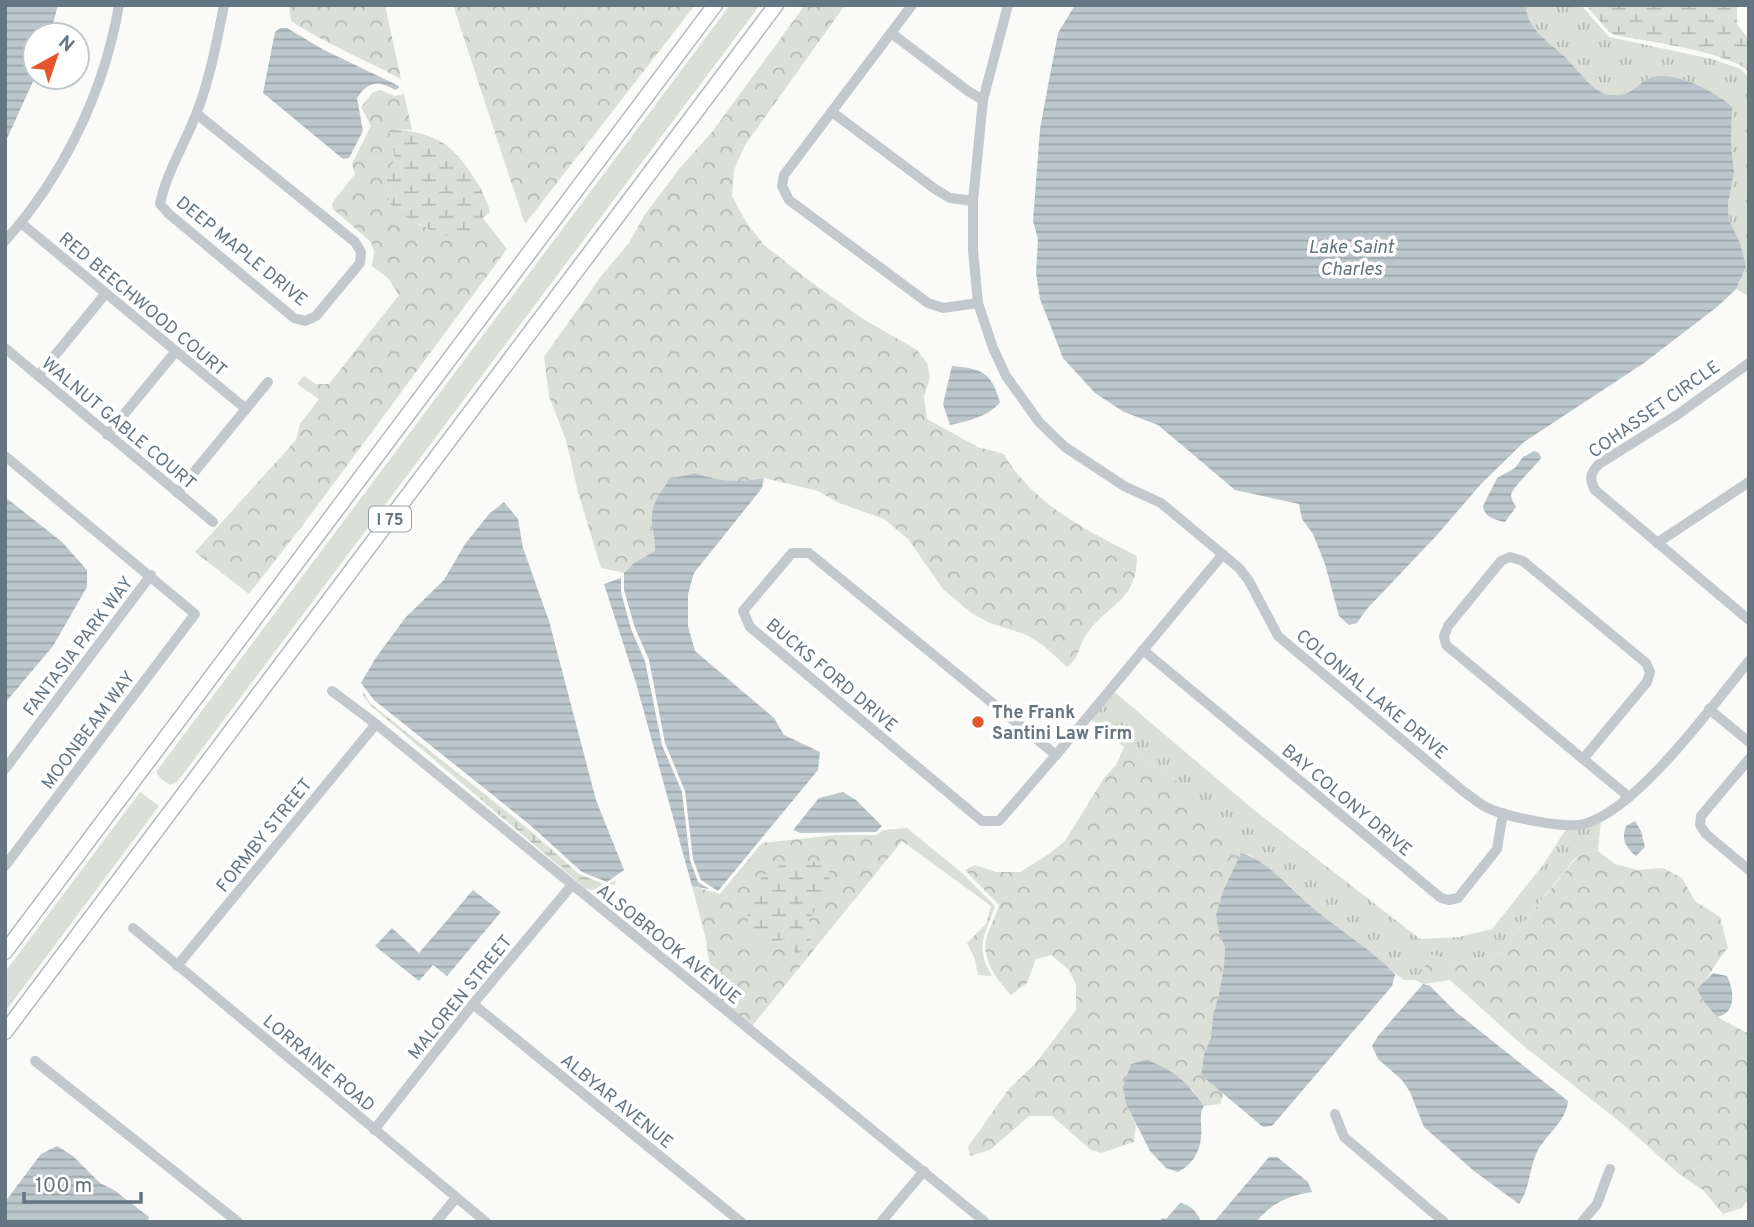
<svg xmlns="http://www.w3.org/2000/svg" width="1754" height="1227" font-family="Overpass,sans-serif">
  <defs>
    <pattern id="forest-crowns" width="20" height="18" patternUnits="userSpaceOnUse" patternTransform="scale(1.75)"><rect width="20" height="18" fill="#dadfd7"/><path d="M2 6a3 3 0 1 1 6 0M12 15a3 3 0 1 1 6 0" fill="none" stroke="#b4b9b4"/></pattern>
    <pattern id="wetland-marsh" width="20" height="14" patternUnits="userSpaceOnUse" patternTransform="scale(1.75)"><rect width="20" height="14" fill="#dadfd7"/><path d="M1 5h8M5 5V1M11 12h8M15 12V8" fill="none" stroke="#b4b9b4"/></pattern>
    <pattern id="park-tufts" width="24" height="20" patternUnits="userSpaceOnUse" patternTransform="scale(1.75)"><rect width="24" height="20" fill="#dadfd7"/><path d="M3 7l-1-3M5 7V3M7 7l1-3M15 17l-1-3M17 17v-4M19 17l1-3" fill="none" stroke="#b4b9b4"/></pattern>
    <pattern id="water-rules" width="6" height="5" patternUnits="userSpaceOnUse" patternTransform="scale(1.75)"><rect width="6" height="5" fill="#bbc7cb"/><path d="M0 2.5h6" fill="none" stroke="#9ca6aa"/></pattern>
  </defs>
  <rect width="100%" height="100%" fill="#fafaf8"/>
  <g fill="#dadfd7">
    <path d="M565 5H598L576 18Z"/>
    <path d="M730 5H760L187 769 176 783 170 785 161 779 156 772Z"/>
    <path d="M140 792 159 806 5 1012V972Z"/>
  </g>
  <g fill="url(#forest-crowns)" fill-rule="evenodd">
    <path d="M289 5H385L401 79C364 59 326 44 291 21Z"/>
    <path d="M453 5H565L576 18 598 5H695L525 224Z"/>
    <path d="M805 5H845L745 145 734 170 732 196 746 222 764 245 807 279 863 319 917 350 927 363 930 377 924 397 927 419 978 447 1004 454C1032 504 1088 531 1137 556 1137 602 1107 604 1086 635 1077 648 1081 657 1067 667L1044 646 1027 635 990 623 971 613 943 589 908 539 884 519 839 503 818 491 764 478 744 482 716 481 695 473 652 515 656 537 655 551 634 563 624 573 601 568 578 492 566 440 549 396 544 357 602 275 629 243 644 216 679 169 712 132Z"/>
    <path d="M380 90 395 96 404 94 412 130 390 129 395 160 387 173 386 186 390 204 421 226 472 224 482 217 507 249 303 525 249 594 195 552 296 440 300 424 319 399 297 384 304 376 316 384H329L399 295 388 278 372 266 374 252 371 242 333 209 332 203 355 174 352 164 371 126 361 107 373 92Z"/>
    <path d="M1124 747 1172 777 1245 845 1223 891 1216 915 1219 933 1225 947 1224 965 1219 994 1213 1016 1211 1038 1204 1054 1201 1075 1224 1093 1220 1104 1204 1106 1191 1088 1126 1104 1136 1125 1134 1142 1101 1153 1091 1150 1052 1116H1029L990 1150 970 1156 968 1147 1008 1090 1036 1063 1076 1010V984L1068 969 1051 955 1036 959 1027 983 1011 995C997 980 980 958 987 936 990 926 996 916 999 905L965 870 975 865 996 872H1020L1049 854 1065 841 1104 778 1116 765Z"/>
    <path d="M907 828 962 873 995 906C985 936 974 946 992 976L978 975 975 959 967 943 986 924 991 906 902 841 752 1026 714 996 706 940 692 886 720 894 762 843 836 835H876L883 830ZM817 912 809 919 811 940 797 956 785 939Z"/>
    <path d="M1593 850 1598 851 1615 864 1637 870 1663 868 1682 878 1695 901 1720 917 1728 948C1716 961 1710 976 1698 990L1717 1017 1749 1034V1198L1742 1208 1723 1214 1703 1190 1679 1174 1625 1126 1520 1043 1450 980 1423 984 1416 980 1433 954 1456 964 1504 952 1510 939 1577 857Z"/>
  </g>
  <g fill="url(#wetland-marsh)">
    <path d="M1586 5H1737V24L1749 40V72C1731 52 1644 41 1615 35L1609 32Z"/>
    <path d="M389 129C408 130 427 133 443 143 461 154 486 192 490 212L466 231 448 236 432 231 403 215 390 204 386 186 387 173 395 160Z"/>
    <path d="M363 692 371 704 526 827 579 874 606 885 616 880 615 884 600 892 585 888 371 706 363 696Z"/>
    <path d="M793 861 817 862 831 874 823 900 809 919 811 940 797 956 785 939 763 945 747 934C748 895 752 872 793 861Z"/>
  </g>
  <g fill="url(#park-tufts)">
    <path d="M1525 5H1581L1609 37 1712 59 1741 69 1749 78V296L1736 289 1746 267 1729 220 1728 204 1734 172 1731 145 1732 107C1718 92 1670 68 1650 78 1634 85 1634 96 1612 95 1593 95 1576 66 1563 55 1552 45 1541 38 1532 25 1528 20 1527 12 1525 5Z"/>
    <path d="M1112 690 1254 810 1420 939 1459 937 1492 929 1543 865 1566 829 1601 819 1598 851 1593 850 1576 857 1510 939 1504 952 1456 964 1433 954 1416 980H1404L1315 910 1288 884 1250 855 1241 853 1244 845 1172 777 1124 747 1089 718Z"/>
  </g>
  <g fill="url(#water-rules)">
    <path d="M5 5H58L50 35H35V77L5 143Z"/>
    <path d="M1075 5H1525C1527 12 1528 20 1532 25 1541 38 1552 45 1563 55 1576 66 1593 95 1612 95 1634 96 1634 85 1650 78 1670 68 1718 92 1732 107L1731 145 1734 172 1728 204 1729 220 1740 243 1746 267 1736 289 1717 307 1644 363 1524 442 1481 484 1437 535 1366 610 1357 623 1349 625 1339 616 1325 564 1313 534 1302 519 1299 504 1235 490 1158 425 1124 412 1095 393 1063 358 1040 299 1036 273 1038 239 1033 221 1040 129 1047 91 1058 33Z"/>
    <path d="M280 28H287L324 50 399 86V88L395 90C379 79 367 82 357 98L363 131 349 158 343 159 263 93 275 32Z"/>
    <path d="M952 366C983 369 991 372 1000 402 988 417 968 421 950 425L943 404Z"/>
    <path d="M1534 451 1539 453 1541 458C1535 467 1510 489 1511 496 1512 500 1514 504 1516 507L1505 522C1495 520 1484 517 1483 506L1497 478 1515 468 1523 457Z"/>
    <path d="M695 473C719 482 739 483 764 478L762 488 694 573 688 594V626L695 651 774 718 784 735 820 752 818 770 718 891 701 880 693 859 685 791 665 743 649 660 635 628 624 590V573L634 563 655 551C656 539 651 527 652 516 652 502 663 489 670 479Z"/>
    <path d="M5 497 62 542 87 570V587L53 646 5 703Z"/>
    <path d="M504 502 518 519 523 548 549 621 596 800 624 870 607 882 582 872 529 824 374 700 361 683 375 659 405 618 444 580 465 544 489 514Z"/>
    <path d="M621 578V592L631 629 645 661 662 745 682 792 690 860 698 882 709 889 692 886 636 683 604 584Z"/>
    <path d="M843 792 856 800 882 826 876 832 800 833 793 830 819 798Z"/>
    <path d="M1635 821 1641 831 1645 847 1636 856C1625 847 1621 839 1626 826Z"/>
    <path d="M1241 853C1265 858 1299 897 1319 913 1344 933 1372 951 1395 974L1392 986 1272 1126 1263 1127 1201 1075 1204 1054 1211 1038 1213 1016 1219 994 1224 965 1225 947 1219 933 1216 915 1223 891Z"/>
    <path d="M473 890 501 912 447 976 433 965 419 981 375 946 392 928 419 953Z"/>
    <path d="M1713 973 1727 976C1734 990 1737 1013 1717 1017L1705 1003 1697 989Z"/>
    <path d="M1423 984 1430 986 1456 1012 1568 1101C1566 1122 1547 1133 1537 1152 1529 1169 1530 1189 1519 1204L1474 1171 1424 1127 1410 1092 1402 1080 1378 1059 1372 1046 1378 1036Z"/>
    <path d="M1146 1060C1173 1069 1188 1083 1204 1106 1200 1113 1201 1115 1201 1123 1203 1145 1197 1162 1178 1172L1166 1168 1150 1151 1126 1104 1123 1087 1131 1064Z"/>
    <path d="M57 1146 73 1156 100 1183 114 1190 149 1217 147 1222H5V1203L8 1198 41 1154Z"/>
    <path d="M1269 1157H1277L1308 1182 1312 1192C1288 1195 1271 1204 1256 1222H1214Z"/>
    <path d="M1180 1203C1190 1205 1195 1210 1200 1219L1198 1222H1160L1162 1218 1166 1219Z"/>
  </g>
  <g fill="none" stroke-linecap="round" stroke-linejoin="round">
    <defs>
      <g id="highway">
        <path d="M5 952 715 5"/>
        <path d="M5 1032 776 5"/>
      </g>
    </defs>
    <use href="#highway" stroke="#b4b9bd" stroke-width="17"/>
    <g stroke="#c3c8cc" stroke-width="10">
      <path d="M912 5 784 175 782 186 789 200 928 303 943 308 978 303"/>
      <path d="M1008 5 983 100 973 201V250L978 303 993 348 1006 376 1039 422 1065 447 1124 486 1161 503 1239 568 1249 581 1278 636 1463 791C1472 797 1480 805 1490 809 1509 817 1564 829 1584 824 1637 810 1712 706 1749 661"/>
      <path d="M891 33 968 91 983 100"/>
      <path d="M832 112 935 189 950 198 973 201"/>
      <path d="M197 114 355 242 361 252 360 263 316 316 305 321 294 318 169 214 160 204C166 173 186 142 197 112 210 78 217 41 224 5"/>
      <path d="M21 223 246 409"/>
      <path d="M5 241C64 175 104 92 119 5"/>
      <path d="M5 348 213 522"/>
      <path d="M1749 363 1677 415 1599 464C1590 473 1589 479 1595 490L1749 620"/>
      <path d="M38 376 106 293"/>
      <path d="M107 435 176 351"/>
      <path d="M5 456 195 614 5 866"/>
      <path d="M177 493 268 382"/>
      <path d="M1657 543 1749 482"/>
      <path d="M792 553H809L1056 755 999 821H982L750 627 743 611Z"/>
      <path d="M1510 557 1523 561 1646 663 1650 672 1647 682 1583 759 1446 645 1444 636 1448 626 1501 561Z"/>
      <path d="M1143 650 1441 898 1449 900 1458 898 1497 849 1503 813"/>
      <path d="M332 691 376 724 985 1222"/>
      <path d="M1709 709 1749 742"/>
      <path d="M1056 755 1223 554"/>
      <path d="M1583 759 1629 797"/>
      <path d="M1749 759 1701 816 1700 825 1706 834 1749 870"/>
      <path d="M5 769 151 575"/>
      <path d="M133 928 486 1222"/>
      <path d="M177 966 376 724"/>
      <path d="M473 1004 741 1222"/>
      <path d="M35 1061 238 1222"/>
      <path d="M1335 1114 1344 1137 1444 1222"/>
      <path d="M374 1130 473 1004 572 885"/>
      <path d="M436 1222 456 1198"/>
      <path d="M881 1222 924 1171"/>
      <path d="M1582 1222 1597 1204 1610 1169"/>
    </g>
    <use href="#highway" stroke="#fff" stroke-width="14"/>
  </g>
  <circle fill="#e4572e" stroke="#fff" stroke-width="2.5" cx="978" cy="722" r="7"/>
  <g text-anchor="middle" stroke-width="7" stroke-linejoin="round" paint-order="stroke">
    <rect fill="#fff" stroke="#939fa8" stroke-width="2" x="369" y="506.5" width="42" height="25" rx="5"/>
    <g font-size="16" font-weight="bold" fill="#657683">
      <text x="390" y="525">I 75</text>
    </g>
    <g font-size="18" fill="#657683" stroke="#fff">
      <text transform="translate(242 251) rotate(39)" y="6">DEEP MAPLE DRIVE</text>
      <text transform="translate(143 304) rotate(40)" y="6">RED BEECHWOOD COURT</text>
      <text transform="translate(1654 409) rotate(-35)" y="6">COHASSET CIRCLE</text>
      <text transform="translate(119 423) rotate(40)" y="6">WALNUT GABLE COURT</text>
      <text transform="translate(78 646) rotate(-53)" y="6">FANTASIA PARK WAY</text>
      <text transform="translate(832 675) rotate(40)" y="6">BUCKS FORD DRIVE</text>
      <text transform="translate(1372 694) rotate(40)" y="6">COLONIAL LAKE DRIVE</text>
      <text transform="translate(88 730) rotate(-53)" y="6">MOONBEAM WAY</text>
      <text transform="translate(1347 800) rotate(40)" y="6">BAY COLONY DRIVE</text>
      <text transform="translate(264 835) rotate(-51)" y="6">FORMBY STREET</text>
      <text transform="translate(669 944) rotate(39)" y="6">ALSOBROOK AVENUE</text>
      <text transform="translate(460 997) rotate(-51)" y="6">MALOREN STREET</text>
      <text transform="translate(319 1063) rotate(40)" y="6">LORRAINE ROAD</text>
      <text transform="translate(617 1101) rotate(39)" y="6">ALBYAR AVENUE</text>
    </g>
    <g font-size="18" font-weight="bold" fill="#657683" stroke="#fff" text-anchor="start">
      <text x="992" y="718">The Frank<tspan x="992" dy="21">Santini Law Firm</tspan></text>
    </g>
    <g font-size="19" font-style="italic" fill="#60757c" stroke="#fff">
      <text x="1351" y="253">Lake Saint<tspan x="1351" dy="22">Charles</tspan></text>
    </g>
  </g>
  <rect width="1754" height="1227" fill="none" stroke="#657683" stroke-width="14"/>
  <g transform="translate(56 56) rotate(40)"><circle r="33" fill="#ffffff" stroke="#c1c8cd" stroke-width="2"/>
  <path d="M0-5L12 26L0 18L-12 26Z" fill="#e4572e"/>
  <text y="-10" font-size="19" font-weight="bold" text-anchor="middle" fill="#657683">N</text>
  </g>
  <path d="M24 1192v10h117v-10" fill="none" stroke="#657683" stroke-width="3.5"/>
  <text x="35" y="1192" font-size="21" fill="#657683" stroke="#ffffff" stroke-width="5" paint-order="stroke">100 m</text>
</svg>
